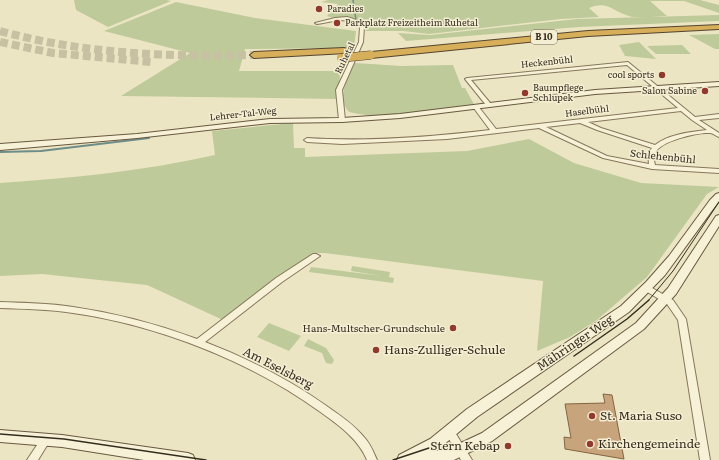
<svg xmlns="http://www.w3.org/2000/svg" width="719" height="460" font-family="Literata,serif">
  <rect width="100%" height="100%" fill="#ece5c4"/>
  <g fill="#beca99">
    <path d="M74 0H166L171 1 108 27 76 10Z"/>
    <path d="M328 0H700L719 5V13L684 1H650L667 16C657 16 638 19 629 16 613 12 608 0 589 8L599 17 561 19 429 34 403 31H366C362 14 340 21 327 16L338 4 321 2Z"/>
    <path d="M176 2 255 18 356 31 354 48 245 49 239 71H340L339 99 121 96 190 53 104 31Z"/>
    <path d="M719 15V21L579 27 406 41 398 33 430 35 577 19Z"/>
    <path d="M719 34V49H715L689 35Z"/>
    <path d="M639 42 656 59 625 56 619 45Z"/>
    <path d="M682 45 691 54H656L647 46Z"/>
    <path d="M355 63 401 66 453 65 462 88H465L475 106C435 110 389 122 349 112 336 98 348 77 355 63Z"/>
    <path d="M293 123 294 148H305V157L467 151 529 139 574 163 641 183 719 187 707 194 647 277 597 320 570 337 537 351 543 281 325 253H314L223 320 147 285 42 274 0 276V183C72 178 144 171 215 155L212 131Z"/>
    <path d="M352 266 390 272 389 277 394 278 393 283 309 272 311 267 382 276 351 271Z"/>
    <path d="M269 323 301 336 289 351 257 337Z"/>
    <path d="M308 339 326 348 334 360 332 364 326 363 322 353 304 346Z"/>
  </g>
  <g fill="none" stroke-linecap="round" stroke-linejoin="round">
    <path stroke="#6d8d89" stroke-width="1.5" d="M353 0 356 20"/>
    <path stroke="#6d8d89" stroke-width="2" d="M0 152 41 151 149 138"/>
  </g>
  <path fill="#c8a47c" stroke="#846442" d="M603 394 612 395 624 459 565 449 564 437 571 438 565 404 605 403Z"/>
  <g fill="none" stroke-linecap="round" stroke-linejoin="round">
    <g stroke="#c8c0a3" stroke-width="8" stroke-dasharray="8 4" stroke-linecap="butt">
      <path d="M0 31C84 54 168 57 254 55"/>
      <path d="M0 42 53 53 151 62"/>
    </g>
    <defs>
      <g id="street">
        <path d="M347 17C355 19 359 21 364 27L363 42 342 90 345 120 342 122 339 120 336 90 359 42 360 27C349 15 331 22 317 24L315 23 335 18Z"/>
        <path d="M628 62 695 117 719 114V118L699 120 719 133V137C716 136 713 133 710 133 698 132 660 141 655 153 653 157 654 161 655 165L719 169V173L652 169 603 158 539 128 447 139 342 144 307 142 304 140 307 138C368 142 430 137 490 130L473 107 476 105 478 106 496 129 678 108 627 65 471 80 491 104 488 106 486 105 465 79 467 78ZM681 111 692 120 707 130C690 132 669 134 655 145L601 128 588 122ZM580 123 597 130 652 148 648 154 649 164 607 156 546 127Z"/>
        <path d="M313 254H316L320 256 282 282 205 342C249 359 290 380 328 407 341 416 354 425 363 436 370 443 373 451 377 460H367C358 438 337 424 319 411 250 361 157 325 73 313 49 309 24 309 0 308V302C24 303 49 303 73 307 115 313 157 324 197 339L276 278Z"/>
        <path d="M647 285 673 300 686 319 710 460H700L678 320 667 304 644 290 643 288 644 286Z"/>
        <path d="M450 428 453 429 472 460H461L445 432 447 429Z"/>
        <path d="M46 435 49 436 51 439 38 460H27L43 436Z"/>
      </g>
      <g id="secondary">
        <path d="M719 82V86L595 94 400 118 342 122 270 123 137 138 0 150V144L137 134 270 119 342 118 400 114 595 90Z"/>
        <path d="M719 193V201L665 275 629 312 477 417 436 451 448 449 482 433 636 323 668 288 716 216 719 215V226L676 294 644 329 492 441 454 460H397L399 455 430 439 467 409 621 306 646 282 669 256 710 200 716 194Z"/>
        <path d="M0 430 62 435 188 453 193 455 195 460H144L62 447 0 442Z"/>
      </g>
      <g id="highway">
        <path d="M719 25V29L588 36 371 58 367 55 371 52 588 31Z"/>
        <path d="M344 48 347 49V53L254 58 250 55 254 52Z"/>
      </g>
    </defs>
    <use href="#street" stroke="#86775b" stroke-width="2"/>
    <use href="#secondary" stroke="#68583f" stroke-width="2"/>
    <use href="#highway" stroke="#54442f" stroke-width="2"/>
    <use href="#street" fill="#f7f1d7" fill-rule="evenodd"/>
    <use href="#secondary" fill="#f7f1d7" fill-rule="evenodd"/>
    <use href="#highway" fill="#d7ae59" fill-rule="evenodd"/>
    <path stroke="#362d1f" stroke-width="1" d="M648 301 673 271 719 202"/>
    <g stroke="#362d1f" stroke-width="1.5">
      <path d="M574 356 627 319 649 300"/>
      <path d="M0 434 64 439 206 460"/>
      <path d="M393 460 429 448"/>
    </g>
    <defs>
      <path id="highway-bridge" d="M341 58 371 55"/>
    </defs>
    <use href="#highway-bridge" stroke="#54442f" stroke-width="9" stroke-linecap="butt"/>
    <use href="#highway-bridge" stroke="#d7ae59" stroke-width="8"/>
  </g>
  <g fill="#92392e" stroke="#f4eed3" stroke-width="1.5">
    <circle cx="319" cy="9" r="4"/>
    <circle cx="337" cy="23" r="4"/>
    <circle cx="662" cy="75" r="4"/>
    <circle cx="705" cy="91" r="4"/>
    <circle cx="525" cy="93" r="4"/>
    <circle cx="453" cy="328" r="4"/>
    <circle cx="376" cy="350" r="4"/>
    <circle cx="592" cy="416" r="4"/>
    <circle cx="590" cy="444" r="4"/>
    <circle cx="508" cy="446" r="4"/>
  </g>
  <g text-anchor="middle" stroke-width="3" stroke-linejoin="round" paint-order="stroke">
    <g font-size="9" fill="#362d1f" stroke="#f4eed3" text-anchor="start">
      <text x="327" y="12">Paradies</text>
      <text x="345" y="26">Parkplatz Freizeitheim Ruhetal</text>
      <text x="654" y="78" text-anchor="end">cool sports</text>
      <text x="533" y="91">Baumpflege<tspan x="533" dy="10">Schlupek</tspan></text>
      <text x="697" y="94" text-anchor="end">Salon Sabine</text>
    </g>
    <rect fill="#f4eed3" stroke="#6f6755" stroke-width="1" x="531" y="30" width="26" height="14" rx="3"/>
    <g font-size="9" font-weight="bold" fill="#362d1f">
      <text x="544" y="40">B 10</text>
    </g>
    <g font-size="9" fill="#362d1f" stroke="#f4eed3">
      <text transform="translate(345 58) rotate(-64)" y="3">Ruhetal</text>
      <text transform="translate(547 62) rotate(-6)" y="3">Heckenbühl</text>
      <text transform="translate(587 111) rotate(-7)" y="3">Haselbühl</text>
      <text transform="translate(243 114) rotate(-6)" y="3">Lehrer-Tal-Weg</text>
    </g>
    <g font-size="10" fill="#362d1f" stroke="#f4eed3">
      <text transform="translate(663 156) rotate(6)" y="4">Schlehenbühl</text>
    </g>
    <g font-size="10" fill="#362d1f" stroke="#f4eed3" text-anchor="end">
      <text x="445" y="332">Hans-Multscher-Grundschule</text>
    </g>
    <g font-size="12" fill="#362d1f" stroke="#f4eed3">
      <text transform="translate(575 343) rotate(-34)" y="4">Mähringer Weg</text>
      <text transform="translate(278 368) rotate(27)" y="4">Am Eselsberg</text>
    </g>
    <g font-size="12" fill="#362d1f" stroke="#f4eed3" text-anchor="start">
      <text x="384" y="354">Hans-Zulliger-Schule</text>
      <text x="600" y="420">St. Maria Suso</text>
      <text x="598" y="448">Kirchengemeinde</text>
      <text x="500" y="450" text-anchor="end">Stern Kebap</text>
    </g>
  </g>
</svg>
